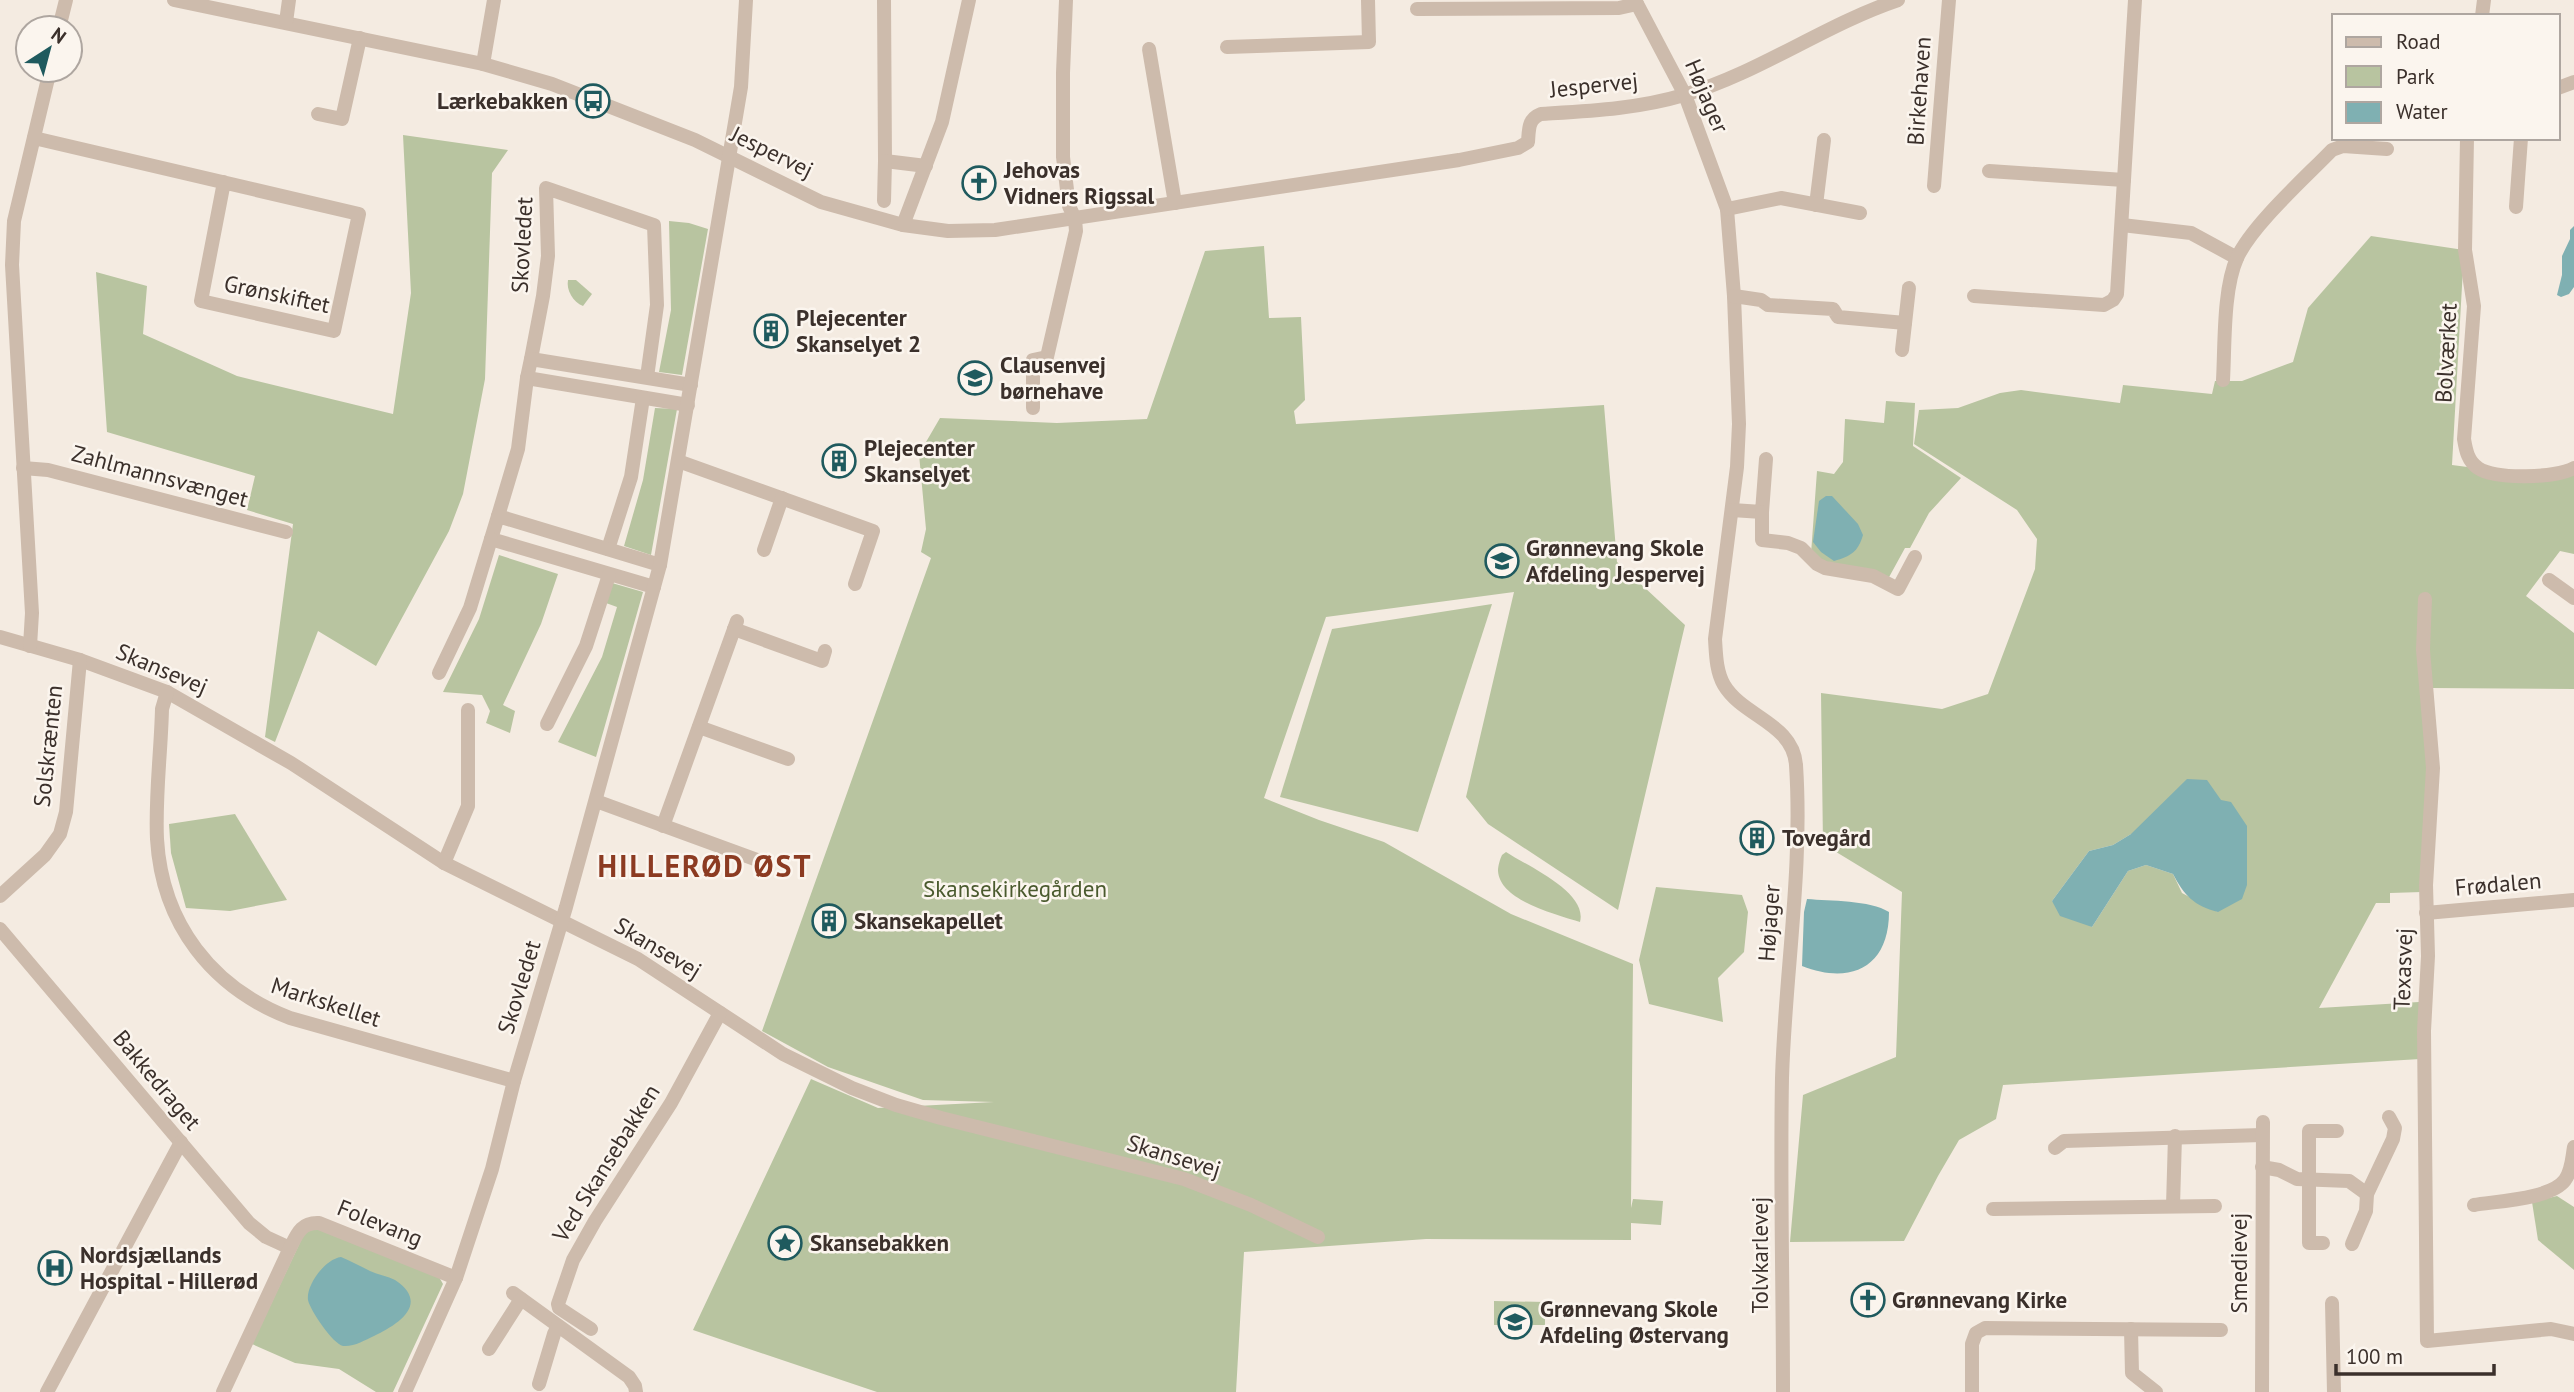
<svg xmlns="http://www.w3.org/2000/svg" width="2574" height="1392" font-family="'PT Sans',sans-serif">
  <rect width="100%" height="100%" fill="#f4ebe1"/>
  <g fill="#b8c4a0" fill-rule="evenodd">
    <path d="M403 135 508 150 492 173 485 379 463 494 449 531 376 666 318 631 275 742 265 737 293 524 247 510 255 476 107 432 96 272 147 286 143 334 237 376 393 414 411 293Z"/>
    <path d="M669 221 689 223 708 229 682 375 659 372 671 310Z"/>
    <path d="M2371 236 2464 250 2452 465 2506 472 2574 475V554L2560 551 2526 596 2574 633V689L2431 688 2422 892 2390 893V903H2376L2319 1008 2419 1002 2420 1059 2003 1085 1996 1119 1959 1140 1938 1176 1904 1241 1790 1242 1803 1095 1896 1057 1902 892 1823 844 1821 693 1942 709 1988 694 2035 569 2037 539 2017 510 1914 444 1919 410 1958 408 2000 393 2021 390 2120 403 2123 385 2212 394 2215 381H2242L2293 362 2308 308ZM2131 834 2218 912 2182 893 2173 874 2146 865 2128 871 2092 927 2052 901 2089 851 2113 845Z"/>
    <path d="M1264 246 1269 318 1301 317 1305 400 1294 411 1296 424 1604 405 1617 562 1685 625 1618 910 1488 824 1466 797 1514 592 1326 617 1264 798 1319 820 1384 842 1511 914 1633 964 1631 1208 1633 1199 1663 1201 1661 1225 1631 1223V1240L1426 1239 1244 1252 1236 1392H877L693 1330 811 1079 878 1108 994 1102 923 1100 828 1067 762 1031 931 558 921 552 926 529 919 454 940 418 1057 423 1147 419 1205 251Z"/>
    <path d="M568 280H576L592 294 583 306C573 302 566 290 568 280Z"/>
    <path d="M1886 401 1915 403 1913 446 1961 478 1929 513 1910 548H1905L1888 579 1826 564 1811 554 1817 471 1834 474 1843 462 1845 419 1884 423Z"/>
    <path d="M655 408 677 409 651 555 624 546 643 480Z"/>
    <path d="M499 555 558 574 541 624 503 705 515 711 510 733 486 723 490 711 482 695 443 692 479 619Z"/>
    <path d="M612 583 643 592 596 757 558 742 602 657 617 607 606 603Z"/>
    <path d="M1492 604 1418 832 1280 797 1332 629Z"/>
    <path d="M235 814 287 900 230 911 186 908 171 853 169 824Z"/>
    <path d="M1506 852C1527 866 1588 892 1580 922 1556 914 1500 901 1498 871 1498 866 1500 859 1502 855Z"/>
    <path d="M1656 887 1742 895 1748 912 1744 952 1718 978 1723 1022 1649 1004 1639 960Z"/>
    <path d="M2557 1196 2574 1207V1270L2538 1240 2532 1202Z"/>
    <path d="M311 1229H320L439 1277 443 1284 393 1392H376L339 1369 295 1363 252 1344 304 1234Z"/>
    <path d="M1494 1301 1545 1302V1325H1494Z"/>
  </g>
  <g fill="#7fb0b2">
    <path d="M2574 226V287L2569 294 2561 297 2557 295 2562 275V256L2570 239V230Z"/>
    <path d="M1826 496H1832L1858 524 1863 535C1858 552 1851 556 1834 561L1821 552 1813 542 1819 501Z"/>
    <path d="M2187 779 2207 780 2221 800 2231 802 2247 826V885L2242 899 2218 912C2194 906 2184 895 2173 874L2146 865 2128 871 2092 927 2060 916 2052 901 2089 851 2113 845 2131 834Z"/>
    <path d="M1807 899C1830 901 1870 900 1889 912 1889 968 1850 985 1802 966L1804 912Z"/>
    <path d="M341 1257C351 1261 360 1266 370 1271 378 1275 388 1276 395 1280 431 1304 397 1325 374 1336 365 1340 354 1347 343 1346 333 1344 310 1310 308 1300 306 1285 325 1259 341 1257Z"/>
  </g>
  <g fill="none" stroke-linecap="round" stroke-linejoin="round">
    <g stroke="#cdbbac" stroke-width="14">
      <path d="M174 0 483 64 552 84 695 140 821 202 903 225 948 231 995 230 1459 160 1518 148 1528 142C1529 129 1528 119 1541 114 1589 111 1637 109 1684 95 1759 73 1824 25 1898 0"/>
      <path d="M884 0 885 161 926 166"/>
      <path d="M1635 0 1685 95 1727 209 1734 296 1739 424 1737 467 1715 639C1716 654 1716 671 1724 685 1743 717 1793 723 1796 765 1803 870 1785 974 1782 1078 1780 1183 1783 1288 1783 1392"/>
      <path d="M1417 9 1619 8 1637 4"/>
      <path d="M2482 16 2484 0"/>
      <path d="M286 22 289 0"/>
      <path d="M59 28 66 0"/>
      <path d="M1227 47 1369 42 1368 0"/>
      <path d="M1149 49 1175 203"/>
      <path d="M483 64 494 0"/>
      <path d="M2558 88 2574 82"/>
      <path d="M318 114 342 119 360 38"/>
      <path d="M34 138 359 214 334 331 201 301 224 182"/>
      <path d="M2467 138 2465 250 2474 306 2464 439C2466 451 2468 461 2478 468 2496 480 2556 478 2574 468"/>
      <path d="M1989 171 2124 180"/>
      <path d="M1934 186 1949 0"/>
      <path d="M884 201 885 161"/>
      <path d="M1816 205 1824 140"/>
      <path d="M2516 207 2521 138"/>
      <path d="M1727 209 1781 198 1860 213"/>
      <path d="M903 225 942 122 969 0"/>
      <path d="M2122 225 2191 233 2237 258"/>
      <path d="M1734 296 1761 300 1768 305 1833 309 1838 317 1905 323"/>
      <path d="M1974 296 2104 305 2113 300 2117 294 2135 0"/>
      <path d="M1902 350 1909 288"/>
      <path d="M531 359 543 296 548 256 546 188 654 225 657 305 647 377"/>
      <path d="M2223 380C2225 345 2223 289 2237 258 2252 225 2306 177 2332 150L2343 146 2387 149"/>
      <path d="M688 405 527 378 531 359 691 385"/>
      <path d="M1033 408V360L1047 357 1076 231 1075 219 1069 206 1063 157V73L1066 0"/>
      <path d="M678 461 873 531 855 584"/>
      <path d="M23 468 48 470 286 532"/>
      <path d="M1732 510 1762 512 1766 459"/>
      <path d="M1762 512V540L1788 543 1801 548 1817 564 1825 568 1873 576 1898 589 1915 557"/>
      <path d="M498 516 518 449 527 378"/>
      <path d="M608 549 631 477 643 398"/>
      <path d="M764 550 782 498"/>
      <path d="M2549 580 2574 598"/>
      <path d="M654 587 491 539 498 516 660 565"/>
      <path d="M2425 599 2423 650 2433 768 2426 885 2428 956 2424 1031 2427 1341 2551 1329 2574 1334"/>
      <path d="M734 629 822 661 825 651"/>
      <path d="M0 637 80 660 167 692 291 763 444 863 638 959 783 1054 852 1088 896 1105 941 1118 1184 1179 1251 1205 1318 1237"/>
      <path d="M30 646 32 613 12 265 14 221 50 70"/>
      <path d="M439 673 470 608 491 539"/>
      <path d="M167 692 162 709C161 752 155 796 157 839 162 924 212 988 290 1018L514 1081"/>
      <path d="M547 724 586 646 609 575"/>
      <path d="M699 727 788 759"/>
      <path d="M596 801 760 861"/>
      <path d="M663 826 737 621"/>
      <path d="M444 863 468 806V710"/>
      <path d="M0 896 45 855 60 834 66 812 80 660"/>
      <path d="M2426 913 2574 900"/>
      <path d="M0 929 249 1223 266 1237 290 1248"/>
      <path d="M2055 1148 2064 1141 2262 1135"/>
      <path d="M2262 1167 2279 1170 2297 1179 2349 1181 2367 1194"/>
      <path d="M2474 1205C2498 1201 2551 1199 2565 1180 2572 1170 2572 1158 2574 1147"/>
      <path d="M2173 1206 2175 1136"/>
      <path d="M1993 1209 2215 1206"/>
      <path d="M2323 1243H2309V1131H2337"/>
      <path d="M2352 1244 2366 1211 2367 1194 2393 1139 2395 1128 2389 1117"/>
      <path d="M513 1293 629 1377 635 1386 636 1392"/>
      <path d="M2332 1303 2334 1392"/>
      <path d="M591 1329 559 1308 558 1304 573 1260 595 1221 671 1103 720 1013"/>
      <path d="M2131 1329 2132 1373 2156 1392"/>
      <path d="M489 1349 521 1299"/>
      <path d="M539 1384 554 1334 558 1326"/>
      <path d="M47 1392 181 1142"/>
      <path d="M223 1392 290 1248C297 1234 301 1222 319 1223L456 1278"/>
      <path d="M405 1392 456 1278 492 1169 514 1081 566 907 660 565 741 87 746 0"/>
      <path d="M1972 1392V1344L1976 1333 1985 1328 2221 1330"/>
      <path d="M2262 1392 2263 1122"/>
    </g>
  </g>
  <defs>
    <symbol id="bus-ring" viewBox="-11 -11 22 22"><circle r="9.5" fill="#fbf5ee" stroke="#1f5a5e" stroke-width="1.5"/><path d="M-5-6H5V4H4V6H2V4H-2V6H-4V4H-5ZM-3.5-4V0h7V-4ZM-3.5 1.2v1.5H-2V1.2ZM2 1.2v1.5H3.5V1.2Z" fill="#1f5a5e"/></symbol>
    <symbol id="church-ring" viewBox="-11 -11 22 22"><circle r="9.5" fill="#fbf5ee" stroke="#1f5a5e" stroke-width="1.5"/><path d="M-1.2-6h2.4v3.5h3.3v2.4h-3.3V6h-2.4V-.1h-3.3v-2.4h3.3Z" fill="#1f5a5e"/></symbol>
    <symbol id="building-ring" viewBox="-11 -11 22 22"><circle r="9.5" fill="#fbf5ee" stroke="#1f5a5e" stroke-width="1.5"/><path d="M-4-6H4V6H1V3H-1V6H-4ZM-2.5-4.3h1.7v1.8h-1.7ZM.8-4.3h1.7v1.8H.8ZM-2.5-1h1.7V.8h-1.7ZM.8-1h1.7V.8H.8Z" fill="#1f5a5e"/></symbol>
    <symbol id="school-ring" viewBox="-11 -11 22 22"><circle r="9.5" fill="#fbf5ee" stroke="#1f5a5e" stroke-width="1.5"/><path d="M0-5L7-2L0 1L-7-2ZM-4 1L0 2.5L4 1V4Q0 6-4 4Z" fill="#1f5a5e"/></symbol>
    <symbol id="sight-ring" viewBox="-11 -11 22 22"><circle r="9.5" fill="#fbf5ee" stroke="#1f5a5e" stroke-width="1.5"/><path d="M0-6L1.8-2.2L6-1.7L2.9 1.2L3.7 5.4L0 3.3L-3.7 5.4L-2.9 1.2L-6-1.7L-1.8-2.2Z" fill="#1f5a5e"/></symbol>
    <symbol id="hospital-ring" viewBox="-11 -11 22 22"><circle r="9.5" fill="#fbf5ee" stroke="#1f5a5e" stroke-width="1.5"/><path d="M-5-5h3v3.5h4V-5h3V5h-3V1.5h-4V5h-3Z" fill="#1f5a5e"/></symbol>
  </defs>
  <g fill-rule="evenodd">
    <use href="#bus-ring" x="574" y="82" width="38" height="38"/>
    <use href="#church-ring" x="960" y="164" width="38" height="38"/>
    <use href="#building-ring" x="752" y="312" width="38" height="38"/>
    <use href="#school-ring" x="956" y="359" width="38" height="38"/>
    <use href="#building-ring" x="820" y="442" width="38" height="38"/>
    <use href="#school-ring" x="1483" y="542" width="38" height="38"/>
    <use href="#building-ring" x="1738" y="819" width="38" height="38"/>
    <use href="#building-ring" x="810" y="902" width="38" height="38"/>
    <use href="#sight-ring" x="766" y="1224" width="38" height="38"/>
    <use href="#hospital-ring" x="36" y="1249" width="38" height="38"/>
    <use href="#church-ring" x="1849" y="1281" width="38" height="38"/>
    <use href="#school-ring" x="1496" y="1303" width="38" height="38"/>
  </g>
  <g text-anchor="middle" stroke-width="5" stroke-linejoin="round" paint-order="stroke">
    <g font-size="23" fill="#3b302b" stroke="#fbf5ee">
      <text transform="translate(1594 85) rotate(-6)" y="8">Jespervej</text>
      <text transform="translate(1919 91) rotate(-86)" y="8">Birkehaven</text>
      <text transform="translate(1707 96) rotate(67)" y="8">Højager</text>
      <text transform="translate(772 152) rotate(26)" y="8">Jespervej</text>
      <text transform="translate(522 245) rotate(-87)" y="8">Skovledet</text>
      <text transform="translate(277 294) rotate(12)" y="8">Grønskiftet</text>
      <text transform="translate(2446 353) rotate(-87)" y="8">Bolværket</text>
      <text transform="translate(160 476) rotate(15)" y="8">Zahlmannsvænget</text>
      <text transform="translate(162 669) rotate(23)" y="8">Skansevej</text>
      <text transform="translate(48 746) rotate(-84)" y="8">Solskrænten</text>
      <text transform="translate(2498 884) rotate(-5)" y="8">Frødalen</text>
      <text transform="translate(1769 923) rotate(-86)" y="8">Højager</text>
      <text transform="translate(658 948) rotate(31)" y="8">Skansevej</text>
      <text transform="translate(2403 969) rotate(-88)" y="8">Texasvej</text>
      <text transform="translate(519 987) rotate(-73)" y="8">Skovledet</text>
      <text transform="translate(326 1002) rotate(18)" y="8">Markskellet</text>
      <text transform="translate(157 1080) rotate(50)" y="8">Bakkedraget</text>
      <text transform="translate(1174 1156) rotate(17)" y="8">Skansevej</text>
      <text transform="translate(606 1163) rotate(-58)" y="8">Ved Skansebakken</text>
      <text transform="translate(380 1223) rotate(22)" y="8">Folevang</text>
      <text transform="translate(1760 1255) rotate(-90)" y="8">Tolvkarlevej</text>
      <text transform="translate(2239 1263) rotate(-90)" y="8">Smedievej</text>
    </g>
    <g font-size="23" font-weight="bold" fill="#3b302b" stroke="#fbf5ee" text-anchor="start">
      <text x="568" y="109" text-anchor="end">Lærkebakken</text>
      <text x="1004" y="178">Jehovas<tspan x="1004" dy="26">Vidners Rigssal</tspan></text>
      <text x="796" y="326">Plejecenter<tspan x="796" dy="26">Skanselyet 2</tspan></text>
      <text x="1000" y="373">Clausenvej<tspan x="1000" dy="26">børnehave</tspan></text>
      <text x="864" y="456">Plejecenter<tspan x="864" dy="26">Skanselyet</tspan></text>
      <text x="1526" y="556">Grønnevang Skole<tspan x="1526" dy="26">Afdeling Jespervej</tspan></text>
      <text x="1782" y="846">Tovegård</text>
      <text x="854" y="929">Skansekapellet</text>
      <text x="810" y="1251">Skansebakken</text>
      <text x="80" y="1263">Nordsjællands<tspan x="80" dy="26">Hospital - Hillerød</tspan></text>
      <text x="1892" y="1308">Grønnevang Kirke</text>
      <text x="1540" y="1317">Grønnevang Skole<tspan x="1540" dy="26">Afdeling Østervang</tspan></text>
    </g>
    <g font-size="23" fill="#4a5a2e" stroke="#fbf5ee">
      <text x="1015" y="897">Skansekirkegården</text>
    </g>
    <g font-size="30" font-weight="bold" letter-spacing="2" fill="#8c3b22" stroke="#fbf5ee">
      <text x="705" y="877">HILLERØD ØST</text>
    </g>
  </g>
  <rect x="2332" y="14" width="228" height="126" fill="#fbf5ee" stroke="#aea6a0" stroke-width="2"/>
  <rect x="2346" y="37" width="35" height="10" fill="#cdbbac" stroke="#aea6a0" stroke-width="2"/>
  <text x="2396" y="49" font-size="21" fill="#3b302b">Road</text>
  <rect x="2346" y="66" width="35" height="21" fill="#b8c4a0" stroke="#aea6a0" stroke-width="2"/>
  <text x="2396" y="84" font-size="21" fill="#3b302b">Park</text>
  <rect x="2346" y="102" width="35" height="21" fill="#7fb0b2" stroke="#aea6a0" stroke-width="2"/>
  <text x="2396" y="119" font-size="21" fill="#3b302b">Water</text>
  <g transform="translate(49 49) rotate(36)"><circle r="33" fill="#fbf5ee" stroke="#aea6a0" stroke-width="2"/>
  <path d="M0-5L12 26L0 18L-12 26Z" fill="#1f5a5e"/>
  <text y="-10" font-size="19" font-weight="bold" text-anchor="middle" fill="#3b302b">N</text>
  </g>
  <path d="M2336 1364v10h158v-10" fill="none" stroke="#3b302b" stroke-width="3.5"/>
  <text x="2346" y="1364" font-size="21" fill="#3b302b" stroke="#fbf5ee" stroke-width="5" paint-order="stroke">100 m</text>
</svg>
